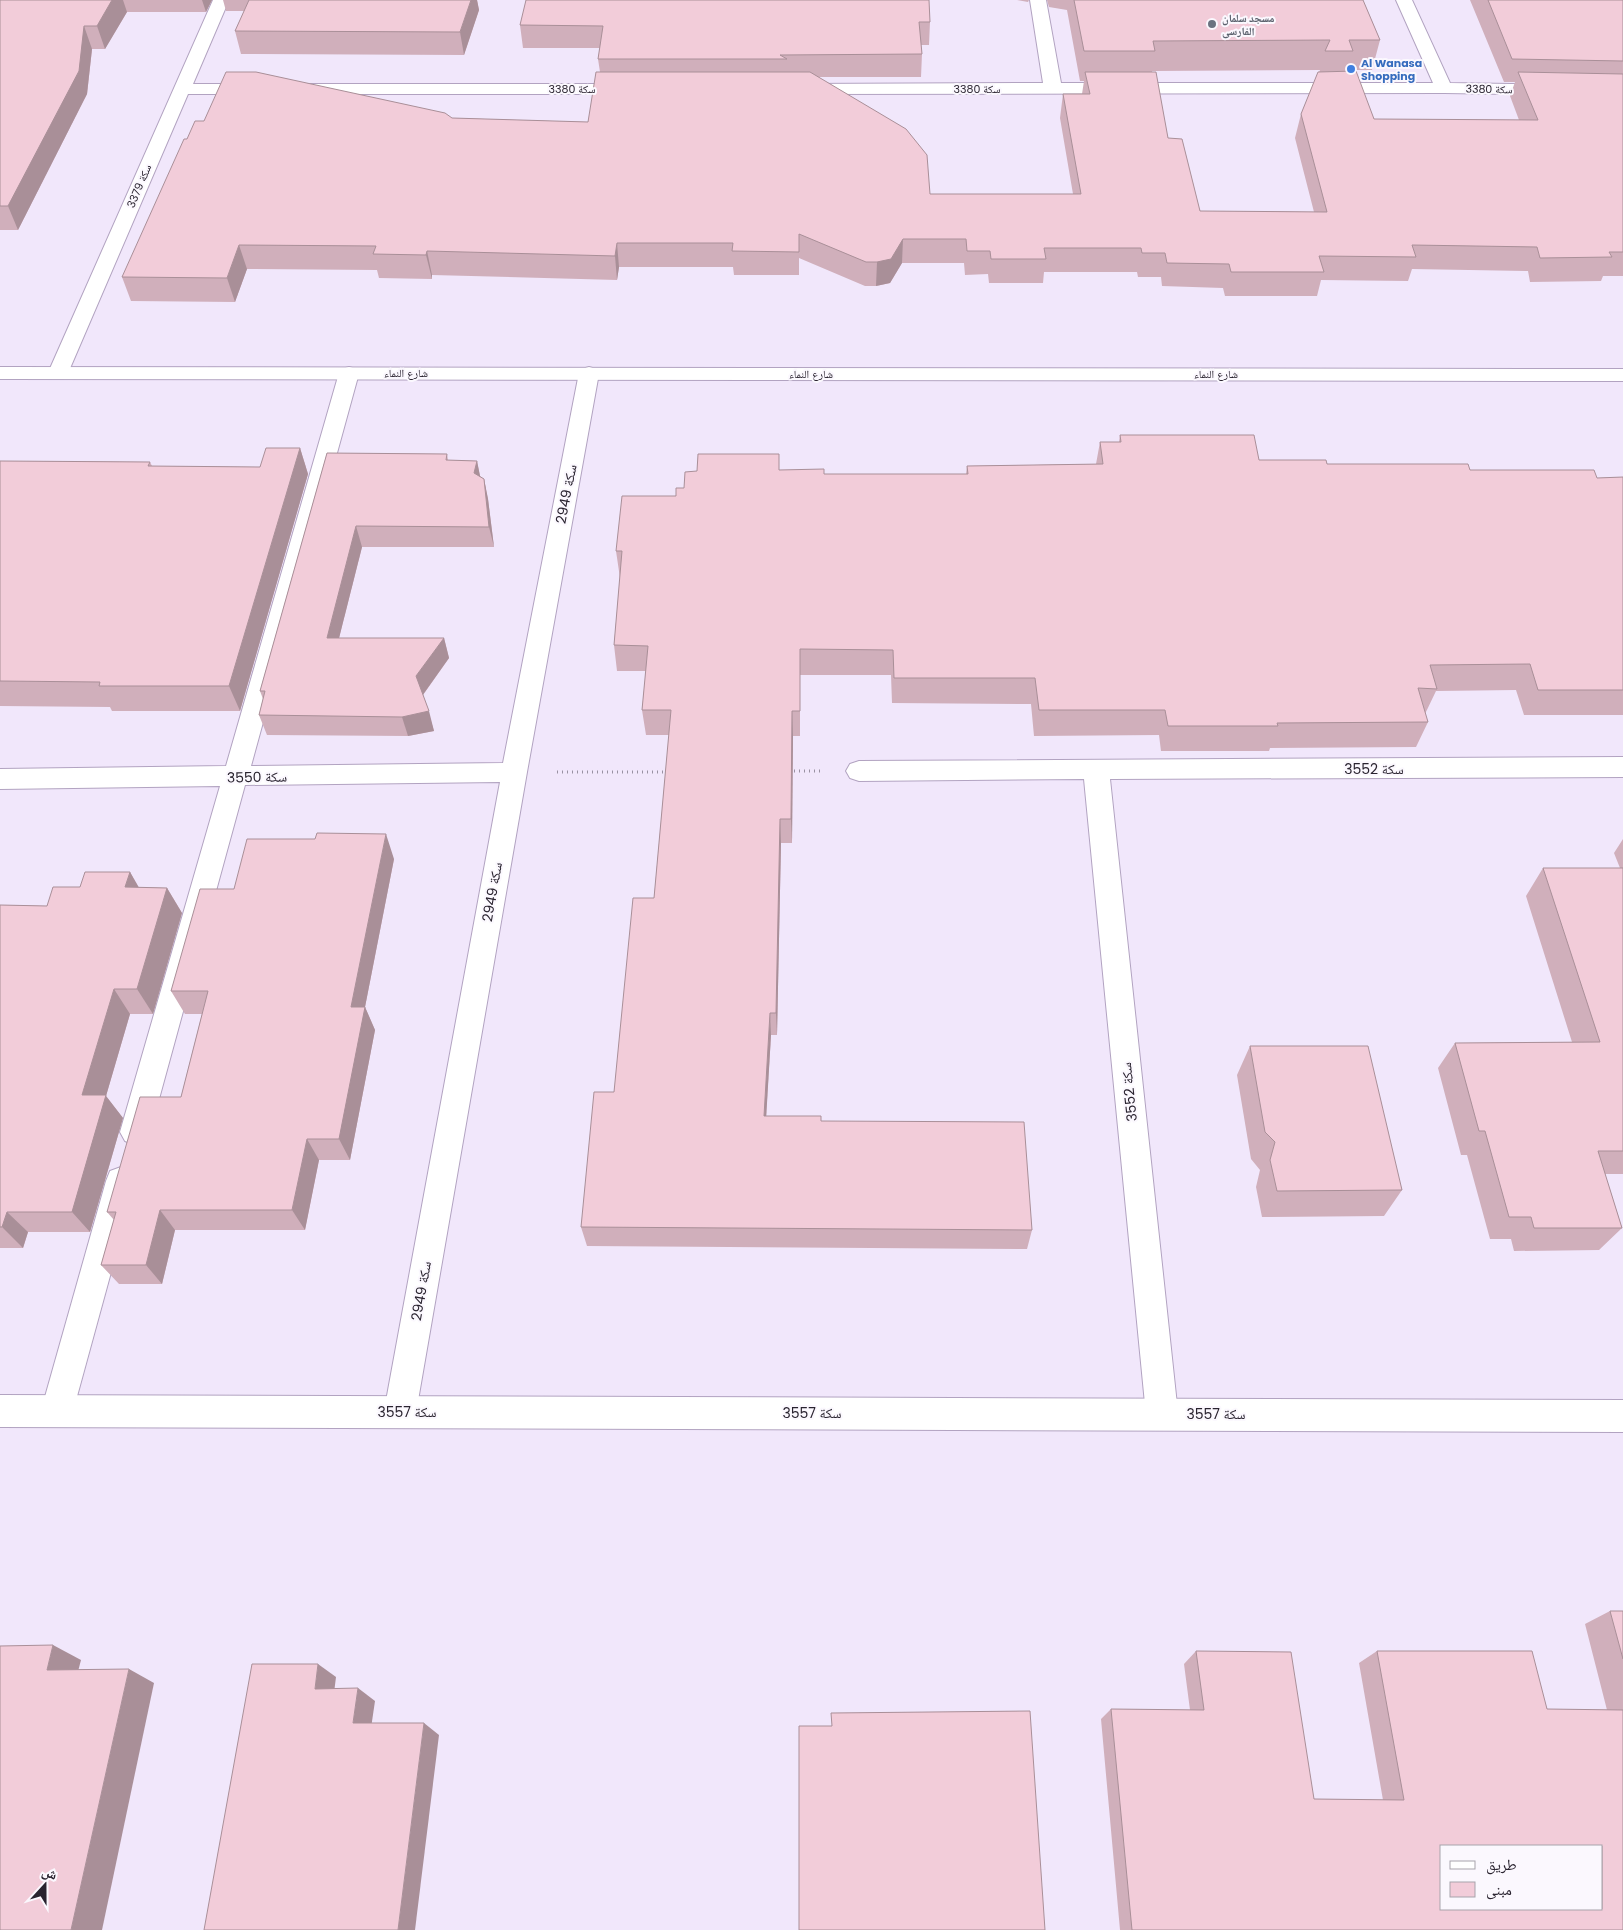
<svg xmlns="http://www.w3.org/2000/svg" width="1623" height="1930" font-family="Poppins,'Noto Naskh Arabic',sans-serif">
  <rect width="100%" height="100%" fill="#f1e7fb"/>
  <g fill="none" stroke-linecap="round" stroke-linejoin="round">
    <defs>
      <g id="minor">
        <path d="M213 0H229L193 84H630L636 85 639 89 636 93 630 94H188L68 373 65 377 58 379 51 377 48 373Z"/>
        <path d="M1030 0H1046L1061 83H1433L1396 0H1412L1450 83 1623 86V96L1444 93 800 94 794 93 791 89 794 85 800 84 1043 83Z"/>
        <path d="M349 367 356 369 359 373 251 766 503 763 579 373 582 369 589 367 596 369 599 373 527 772 416 1412 412 1423 400 1428 388 1423 384 1412 500 782 245 785 150 1132 145 1141 135 1145 125 1141 120 1132 220 786 0 789V769L226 766 339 373 342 369Z"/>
        <path d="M1623 757V777L1110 779 1178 1414 1174 1425 1162 1430 1150 1425 1146 1414 1084 779 859 781 850 778 846 771 850 764 859 761Z"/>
        <path d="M121 1167 132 1171 136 1181 73 1411 69 1422 57 1427 45 1422 41 1411 106 1181 110 1171Z"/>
      </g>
      <g id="tertiary">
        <path d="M0 367 1623 369V381L0 379Z"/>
        <path d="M0 1395 1623 1400V1432L0 1427Z"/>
      </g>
    </defs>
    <use href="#minor" stroke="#b2a3c1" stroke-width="2"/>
    <use href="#tertiary" stroke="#b2a3c1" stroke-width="2"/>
    <g stroke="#9991a2" stroke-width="3" stroke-dasharray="1 4" stroke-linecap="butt">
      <path d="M789 771H820"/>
      <path d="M557 772H668"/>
    </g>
    <use href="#minor" fill="#fff" fill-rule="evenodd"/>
    <use href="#tertiary" fill="#fff" fill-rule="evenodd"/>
  </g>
  <g fill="#d0afbb" fill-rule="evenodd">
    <path d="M0 0H212L206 12H127L105 49H92L87 94 18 230H0Z"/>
    <path d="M223 0H477L479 10 464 55 241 54 235 31 244 11H226Z"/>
    <path d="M1017 0H1029L1028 2Z"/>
    <path d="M1047 0H1363L1380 40 1372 70H1348L1347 71 1374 119 1519 120 1510 96 1515 82H1504L1470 0H1623V276H1603L1601 281 1530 282 1528 271 1412 269 1408 281 1321 280 1317 296H1225L1223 288 1162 286 1161 277H1138L1137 272H1044L1043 283H989L988 274 965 275 964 263H902L890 283 876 286H865L799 258V275H734L733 267H619L617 280 432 275V279L379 278 377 270 247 269 235 302 131 301 122 277 452 118 588 122 600 72 598 59 600 48H523L520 25 930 22 929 45H921L922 54 921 77H819L930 194H1073L1060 118 1063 94H1082L1084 81H1080L1067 10 1049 7ZM1320 70 1301 114 1295 138 1314 212 1200 211 1168 138 1152 71Z"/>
    <path d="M1120 435 1259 460 1327 464 1470 470 1597 478 1623 477V715H1524L1516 690 1436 691 1425 714 1428 722 1416 747 1270 748 1269 751H1161L1159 735 1034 736 1031 704 892 703 891 675H800V736H793L792 843H781L777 1035H771L766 1116 821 1121 1032 1230 1027 1249 587 1246 581 1227 614 1092 654 898 669 735H646L642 710 646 671H617L614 645 620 578 616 551 684 488 780 470 824 474H966L967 466 1096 464 1100 442H1119Z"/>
    <path d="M300 448 308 474 240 711H112L110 707 0 706V461L150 462 152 466 260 467Z"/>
    <path d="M327 453 447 454 448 460 477 461 480 476 484 479 488 499 494 547H362L339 638H444L449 658 423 695 434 731 408 736 267 735 259 715 263 699 260 691Z"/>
    <path d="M1623 839V1174H1605L1622 1228 1599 1250 1514 1251 1511 1239H1490L1467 1155H1461L1438 1068 1455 1043 1572 1042 1526 896 1543 868H1620L1614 853Z"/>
    <path d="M394 859 365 1007 375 1030 350 1160H319L305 1230H175L162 1284H119L101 1265 114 1220 107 1212 181 1097 202 1014H185L171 991 234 889Z"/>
    <path d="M130 872 138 887 167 888 182 913 153 1014H130L106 1096 123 1118 90 1232H28L23 1248H0V905L47 906 80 887Z"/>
    <path d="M1250 1046 1402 1190 1384 1216 1262 1217 1256 1187 1260 1170 1251 1159 1237 1075Z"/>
    <path d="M1610 1611H1623V1930H1120L1101 1719 1111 1709 1190 1710 1184 1664 1196 1651 1314 1799 1383 1800 1359 1663 1377 1651 1547 1709 1607 1710 1585 1624Z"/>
  </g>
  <g fill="#a98f98">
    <path d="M112 0H123L127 12 105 49 97 26Z"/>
    <path d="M202 0H212L206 12Z"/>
    <path d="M471 0H477L479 10 464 55 460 32Z"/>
    <path d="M84 26 92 49 87 94 18 230 8 206Z"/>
    <path d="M903 239 902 263 890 283 876 286 877 262Z"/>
    <path d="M617 243 619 267 617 280 615 256Z"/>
    <path d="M239 245 247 269 235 302 227 278Z"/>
    <path d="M427 251 432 275V279L426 255Z"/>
    <path d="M300 448 308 474 240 711 229 686Z"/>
    <path d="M477 461 481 481 474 473Z"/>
    <path d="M484 479 488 499 494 547 489 527Z"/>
    <path d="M356 526 362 547 334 658 327 638Z"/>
    <path d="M444 638 449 658 422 696 416 676Z"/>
    <path d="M429 711 434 731 408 736 402 717Z"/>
    <path d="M792 711 793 736 792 843 791 819Z"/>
    <path d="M780 819 781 843 777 1035 776 1013Z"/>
    <path d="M386 834 394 859 365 1007 375 1030 350 1160 339 1139 351 1007Z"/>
    <path d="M130 872 145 898 125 887Z"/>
    <path d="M167 888 182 913 153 1014 137 989Z"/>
    <path d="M114 989 130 1014 106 1096 123 1118 90 1232 72 1212 82 1095Z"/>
    <path d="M770 1013 771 1035 765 1137 764 1116Z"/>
    <path d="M307 1139 319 1160 305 1230 292 1210Z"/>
    <path d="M160 1210 175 1230 162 1284 146 1265Z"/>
    <path d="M7 1212 28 1232 23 1248 2 1227Z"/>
    <path d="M53 1645 81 1660 75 1683 47 1670Z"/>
    <path d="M318 1664 336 1677 333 1701 315 1689Z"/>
    <path d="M129 1669 154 1683 102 1930H71Z"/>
    <path d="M358 1688 375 1701 370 1735 353 1723Z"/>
    <path d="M424 1723 439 1735 415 1930H398Z"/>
  </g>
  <g fill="#f2ccd9" stroke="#a98f98" fill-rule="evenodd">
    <path d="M0 0H112L97 26H84L79 71 8 206H0Z"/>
    <path d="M249 0H471L460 32 235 31Z"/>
    <path d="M526 0H929L930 22H919L922 54 780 55 787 59H598L603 26 520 25Z"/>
    <path d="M1074 0H1363L1380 40H1349L1353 51H1325L1330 40 1153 41 1155 51H1084Z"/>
    <path d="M1488 0H1623V61L1512 59Z"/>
    <path d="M1356 71 1374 119 1538 120 1518 72 1623 74V252H1609L1612 257 1540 258 1537 247 1412 245 1416 257 1319 256 1324 272H1231L1229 264 1167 263 1165 253H1142L1141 248H1044L1046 259H991L990 251H967L966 239H903L891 259 877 262H866L799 234V252L732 251 733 243H617L615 256 427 251 426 255 373 254 376 246 239 245 227 278 122 277 184 139H187L195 121H204L226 72H256L445 113 452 118 588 122 596 72H810L906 129 927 155 930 194H1081L1063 94H1090L1085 72H1156L1168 138 1182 139 1200 211 1327 212 1301 114 1318 72Z"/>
    <path d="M1120 435H1254L1259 460H1326L1327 464H1468L1470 470H1594L1597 478 1623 477V690H1538L1530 664 1430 665 1437 689 1418 688 1428 722 1277 723 1278 726H1168L1165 710H1039L1035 678H894L893 650 800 649V711H792L791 819H780L776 1013H770L764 1116H821V1121L1024 1122 1032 1230 581 1227 594 1092H614L633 898H654L671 710H642L648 646 614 645 622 551H616L622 496H676V488H684L685 472 697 471 698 454H779V470L824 469V474H968L967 466 1103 464 1100 442H1121Z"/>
    <path d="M266 448H300L229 686H99L100 682 0 681V461L150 462 148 466 260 467Z"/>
    <path d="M327 453 447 454 446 460 477 461 474 473 484 479 489 527 356 526 327 638H444L416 676 429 711 402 717 259 715 265 691H260Z"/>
    <path d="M317 833 386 834 351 1007H365L339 1139H307L292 1210H160L146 1265H101L116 1212H107L140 1097H181L208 991H171L200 889H234L247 839H315Z"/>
    <path d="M1543 868H1623V1151H1598L1622 1228H1534L1531 1217H1509L1485 1131H1479L1455 1043 1600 1042Z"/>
    <path d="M85 872H130L125 887 167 888 137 989H114L82 1095H106L72 1212H7L2 1227H0V905L47 906 53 887H80Z"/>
    <path d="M1250 1046H1368L1402 1190 1277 1191 1270 1160 1275 1142 1265 1132Z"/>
    <path d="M1610 1611H1623V1659Z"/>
    <path d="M53 1645 47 1670 129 1669 71 1930H0V1646Z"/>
    <path d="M1196 1651 1291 1652 1314 1799 1404 1800 1377 1651H1532L1547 1709 1623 1710V1930H1132L1111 1709 1204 1710ZM1442 1846H1602V1909H1442Z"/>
    <path d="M252 1664H318L315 1689 358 1688 353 1723H424L398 1930H204Z"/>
    <path d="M1030 1711 1045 1930H799V1726H832L831 1713Z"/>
  </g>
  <circle fill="#6b7280" stroke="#fbf8fe" stroke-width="2" cx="1212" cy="24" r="5"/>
  <circle fill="#3f7fe0" stroke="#fbf8fe" stroke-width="2" cx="1351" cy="69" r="5"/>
  <g text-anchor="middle" stroke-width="4" stroke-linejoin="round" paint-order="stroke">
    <g font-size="11" font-weight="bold" fill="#5b616d" stroke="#fbf8fe" text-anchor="start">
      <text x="1222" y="22">مسجد سلمان<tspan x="1222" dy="13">الفارسى</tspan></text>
    </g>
    <g font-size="11" font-weight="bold" fill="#366cbe" stroke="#fbf8fe" text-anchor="start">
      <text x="1361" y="67">Al Wanasa<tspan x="1361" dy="13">Shopping</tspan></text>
    </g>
    <g font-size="11" fill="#29232f" stroke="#fbf8fe">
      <text x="572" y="93">سكة 3380</text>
      <text x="977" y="93">سكة 3380</text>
      <text transform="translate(1489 89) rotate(1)" y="4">سكة 3380</text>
      <text transform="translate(139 186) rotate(-67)" y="4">سكة 3379</text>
      <text x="406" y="377">شارع النماء</text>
      <text x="811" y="378">شارع النماء</text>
      <text x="1216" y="378">شارع النماء</text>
    </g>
    <g font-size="14" fill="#29232f" stroke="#fbf8fe">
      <text transform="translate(566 494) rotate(-79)" y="5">سكة 2949</text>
      <text x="1374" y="774">سكة 3552</text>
      <text transform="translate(257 777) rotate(-1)" y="5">سكة 3550</text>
      <text transform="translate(492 892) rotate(-80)" y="5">سكة 2949</text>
      <text transform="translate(1129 1092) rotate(-96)" y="5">سكة 3552</text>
      <text transform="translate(421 1291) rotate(-80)" y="5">سكة 2949</text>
      <text x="407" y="1417">سكة 3557</text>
      <text x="812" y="1418">سكة 3557</text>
      <text x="1216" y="1419">سكة 3557</text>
    </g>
  </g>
  <rect x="1440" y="1845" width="162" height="65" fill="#fbf8fe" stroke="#a7a3ab"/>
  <rect x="1450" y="1861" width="25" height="8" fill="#ffffff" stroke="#a7a3ab"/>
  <text x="1486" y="1870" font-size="15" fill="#29232f">طريق</text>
  <rect x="1450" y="1882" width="25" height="15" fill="#f2ccd9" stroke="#a7a3ab"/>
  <text x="1486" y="1895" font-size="15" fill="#29232f">مبنى</text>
  <g transform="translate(45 1885) rotate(21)" stroke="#fbf8fe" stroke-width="4" paint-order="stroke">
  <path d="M0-4L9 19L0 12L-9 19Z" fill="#29232f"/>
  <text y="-8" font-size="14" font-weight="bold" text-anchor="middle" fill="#29232f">ش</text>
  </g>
</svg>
